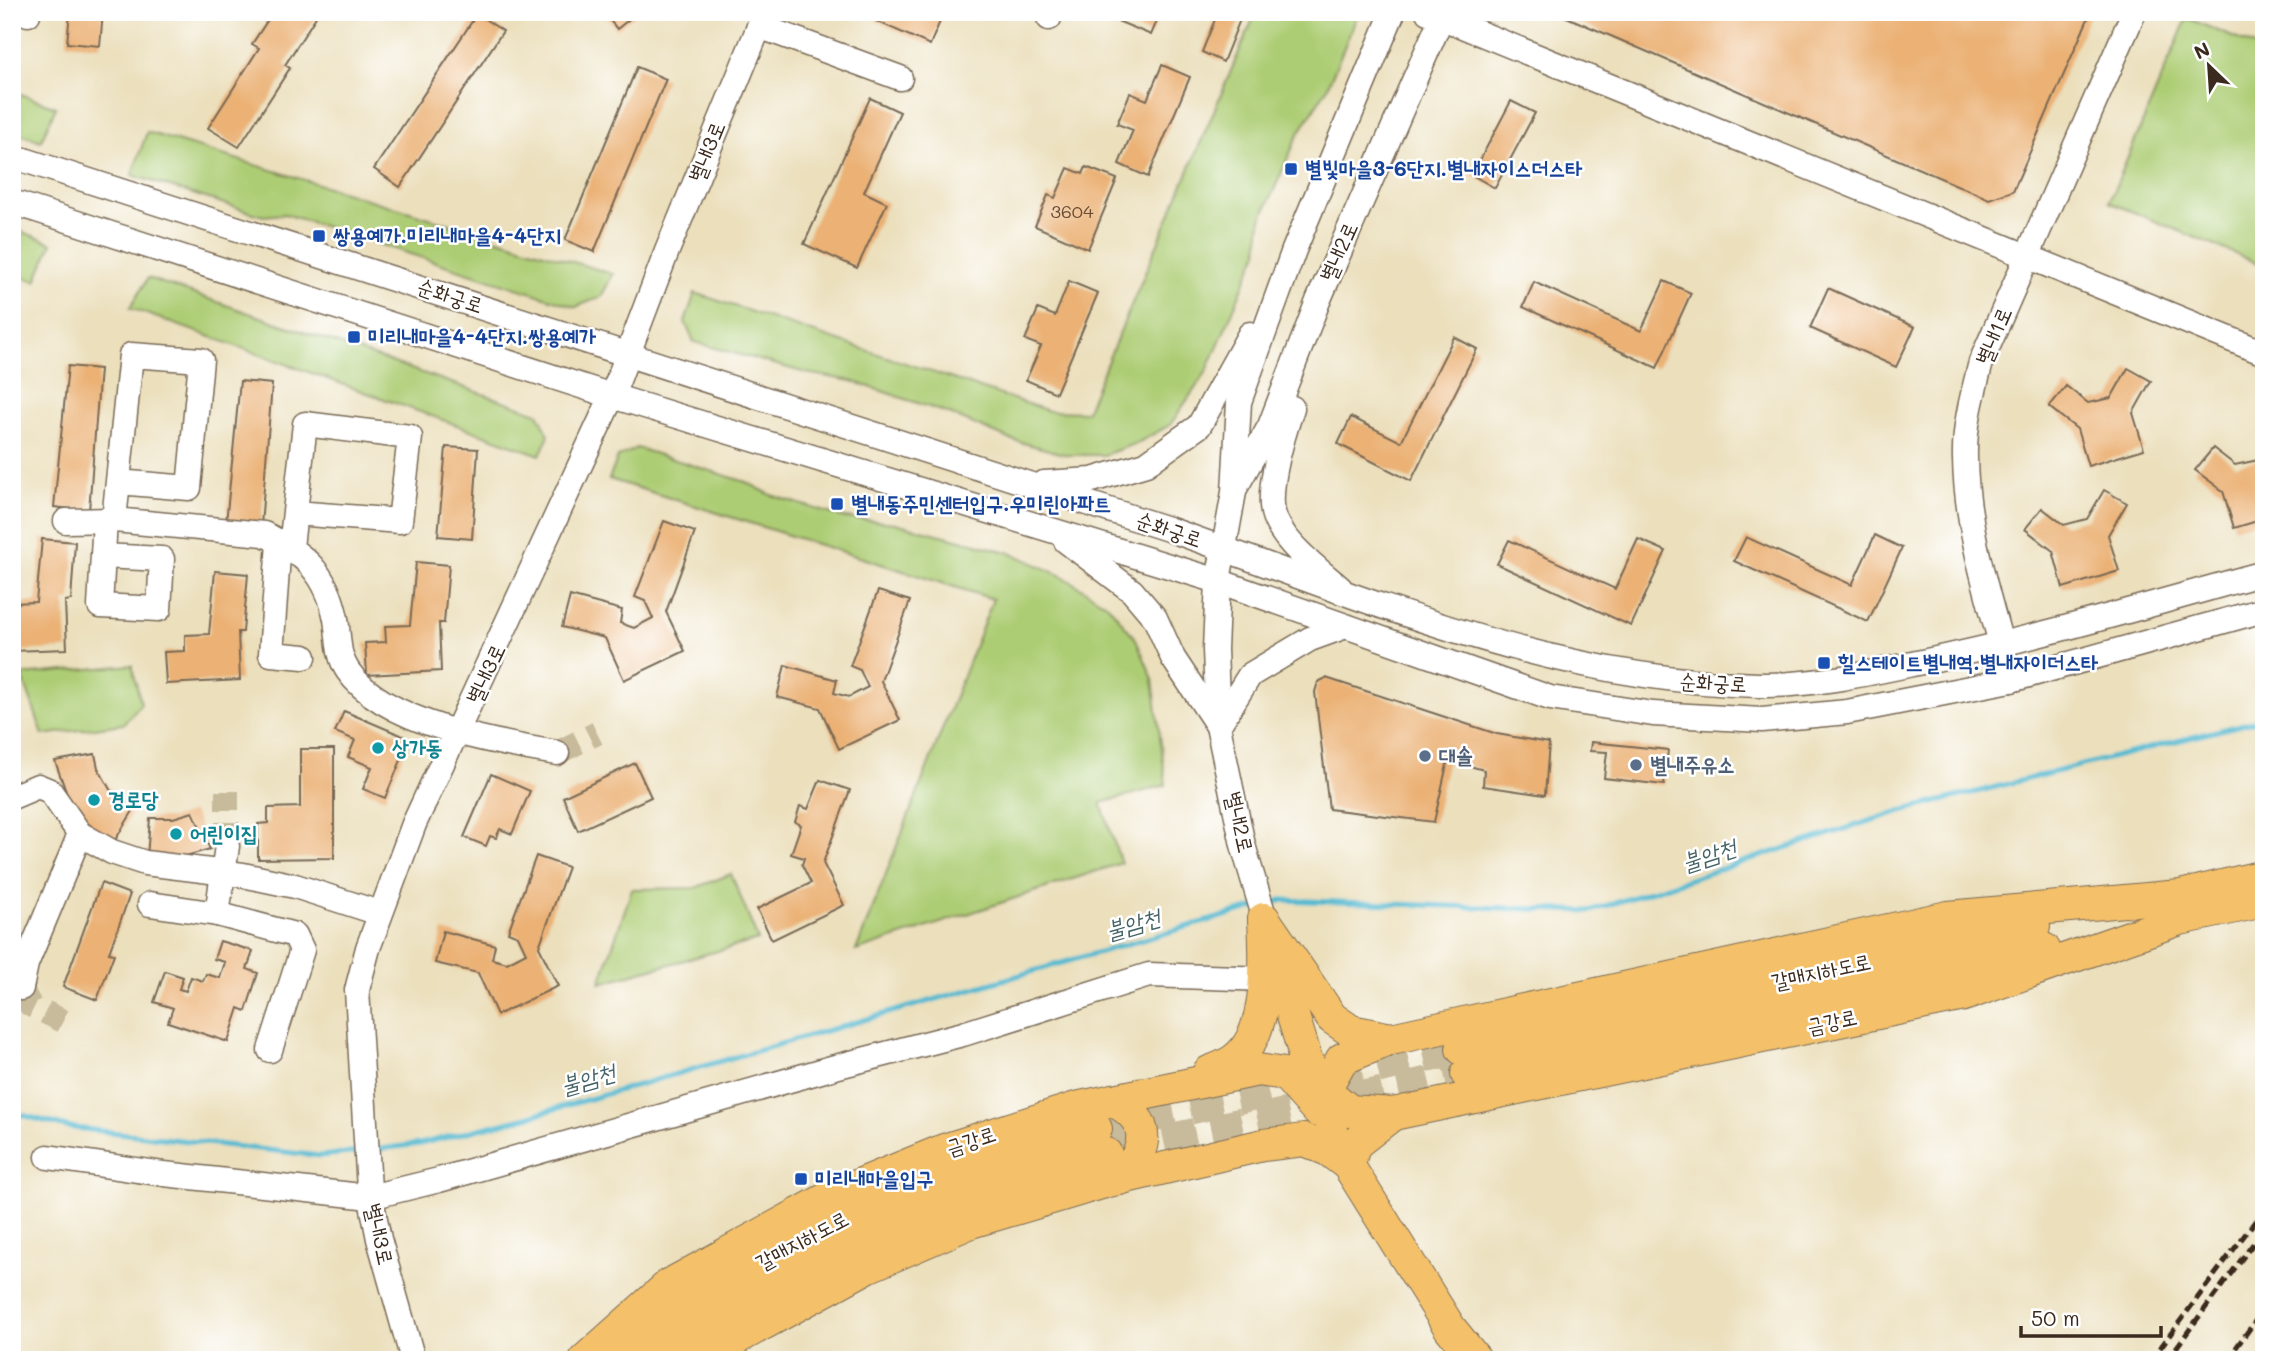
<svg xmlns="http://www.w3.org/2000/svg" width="2276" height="1372" font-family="Mali,'Poor Story',sans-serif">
  <rect width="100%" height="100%" fill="#fff"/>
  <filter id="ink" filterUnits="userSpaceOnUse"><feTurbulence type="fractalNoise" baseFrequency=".0143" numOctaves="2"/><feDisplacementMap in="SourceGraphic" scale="14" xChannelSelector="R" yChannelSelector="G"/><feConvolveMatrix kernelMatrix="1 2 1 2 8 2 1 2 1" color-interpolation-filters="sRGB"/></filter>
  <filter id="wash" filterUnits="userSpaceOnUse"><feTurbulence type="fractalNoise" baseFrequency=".00686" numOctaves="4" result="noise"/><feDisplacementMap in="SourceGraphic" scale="28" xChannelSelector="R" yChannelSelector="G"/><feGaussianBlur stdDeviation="1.57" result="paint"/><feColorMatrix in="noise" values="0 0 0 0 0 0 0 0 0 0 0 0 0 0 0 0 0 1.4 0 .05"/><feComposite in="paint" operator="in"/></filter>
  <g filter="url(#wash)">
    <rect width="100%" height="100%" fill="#ebdfbc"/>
    <g fill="#adcd75" stroke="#747c4a" stroke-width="2">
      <path d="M1256 12 1358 14 1327 88 1298 135 1261 219 1258 252 1207 371 1170 425 1137 443 1104 455H1067L1009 439 947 413 852 381 806 373 694 342 685 322 695 293 1049 411 1086 412Z"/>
      <path d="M2187 18 2264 50V266L2109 202Z"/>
      <path d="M12 91 56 107 41 141 12 131Z"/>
      <path d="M147 132 613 274 601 297 576 307 285 214 263 216 132 175Z"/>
      <path d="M12 228 52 243 36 281 12 274Z"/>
      <path d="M148 278 538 413 549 435 540 455 130 308Z"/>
      <path d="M637 448 746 482 771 495 845 518 895 523 1011 553 1062 576 1108 605 1136 639 1153 679 1166 785 1101 803 1121 863 856 951 993 599 609 479 618 457Z"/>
      <path d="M132 665 141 704 123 724 43 735 22 675Z"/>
      <path d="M731 874 758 940 600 983 632 889 695 888Z"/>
    </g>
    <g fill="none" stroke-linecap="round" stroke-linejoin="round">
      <g stroke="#53b9d1" stroke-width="5">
        <path d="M1269 904 1282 900 1590 911 1901 811 2264 719"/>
        <path d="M12 1112 66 1127 320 1156 358 1152"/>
        <path d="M372 1150 420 1144 527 1117 1256 907"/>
      </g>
    </g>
    <g id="blocks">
      <g fill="#ebb174">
        <path d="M70 12H103L100 46 67 43Z"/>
        <path d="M273 12H319L285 65 290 68 239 147 208 128 259 48 252 44Z"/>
        <path d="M603 12H638L617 29Z"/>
        <path d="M880 12H944L930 45 876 21Z"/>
        <path d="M1096 12H1161L1151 35Z"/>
        <path d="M1218 12H1243L1223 62 1202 52Z"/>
        <path d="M1555 12H2091L2013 191 1989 199Z"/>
        <path d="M477 14 503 31 400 187 374 169Z"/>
        <path d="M1162 65 1190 77 1148 177 1119 164 1133 130 1117 124 1130 93 1147 100Z"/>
        <path d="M637 67 666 79 594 252 565 240Z"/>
        <path d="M870 98 900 112 864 192 887 203 857 268 804 244Z"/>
        <path d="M1511 101 1535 113 1495 188 1472 175Z"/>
        <path d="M1086 167 1117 179 1088 249 1035 226 1048 195 1055 198 1068 168 1083 174Z"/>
        <path d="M1069 281 1098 293 1056 393 1026 380 1041 346 1025 340 1038 309 1055 316Z"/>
        <path d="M1664 281 1691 293 1657 368 1523 307 1534 282 1641 331Z"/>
        <path d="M1828 288 1915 327 1896 367 1810 328Z"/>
        <path d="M1454 337 1477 349 1411 481 1338 444 1351 417 1401 442Z"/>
        <path d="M68 366 100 369 89 511 54 507Z"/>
        <path d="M2128 368 2151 381 2133 413 2144 449 2088 466 2077 429 2049 407 2066 386 2088 403 2111 398Z"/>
        <path d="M240 381 272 384 261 526 226 523Z"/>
        <path d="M446 447 478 449 472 539 438 536Z"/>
        <path d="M2213 448 2235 465 2258 460 2264 450V519L2234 528 2223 491 2195 470Z"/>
        <path d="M2104 490 2127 503 2108 535 2119 571 2063 588 2053 551 2025 529 2042 508 2064 525 2087 519Z"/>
        <path d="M664 521 695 532 666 612 685 651 624 680 605 638 562 627 570 596 622 610 620 623 634 628 653 618 645 601 635 597Z"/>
        <path d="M1875 535 1902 548 1868 622 1734 561 1746 537 1852 585Z"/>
        <path d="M42 539 75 542 71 600 65 601 67 649 12 651V603L36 602Z"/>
        <path d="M1638 539 1666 551 1631 626 1497 564 1509 540 1615 589Z"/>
        <path d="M416 562 449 565 444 623H439L441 671 367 675 365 643 386 642 385 626 410 625Z"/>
        <path d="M215 571 248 574 243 632H238L240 680 166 684 164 652 185 651V635L209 634Z"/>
        <path d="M878 591 910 601 881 681 900 720 839 749 820 708 777 697 785 665 837 680 834 693 849 697 868 687 860 670 850 666Z"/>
        <path d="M1326 678 1497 734 1549 743 1545 795 1483 786 1484 770 1448 760 1434 822 1329 809 1315 692 1318 682Z"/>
        <path d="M344 711 410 739 385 798 363 789 372 767 348 757 355 740 335 732Z"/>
        <path d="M1591 742 1668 750 1664 785 1604 778 1607 752 1590 751Z"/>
        <path d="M300 749H334V858L258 859V824L268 823V808L300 807Z"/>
        <path d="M95 754 98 768 112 793 133 811 112 845 81 817 68 797 55 761Z"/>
        <path d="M635 763 651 797 578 831 563 797Z"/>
        <path d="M491 774 530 791 512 834 500 829 496 838 490 836 486 846 464 837Z"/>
        <path d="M820 780 850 790 823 863 844 905 772 940 757 909 811 883 802 865 804 858 791 854 801 825 795 822 800 806 808 809Z"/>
        <path d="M193 812 210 849 179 858H147L150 818H173Z"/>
        <path d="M536 856 568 867 539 947 558 986 497 1015 478 973 435 963 443 931 495 945 492 959 507 963 526 953 518 936 508 932Z"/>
        <path d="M101 883 130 894 109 953 114 954 97 1000 63 987Z"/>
        <path d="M220 941 253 951 247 969 258 973 246 1011 239 1008 228 1042 168 1022 173 1008 154 1002 165 971 183 977 179 989 186 991 191 977 203 981 206 974 220 978 225 962 214 959Z"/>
      </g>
    </g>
  </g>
  <g filter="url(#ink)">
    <use href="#blocks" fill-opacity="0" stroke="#796955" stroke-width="2"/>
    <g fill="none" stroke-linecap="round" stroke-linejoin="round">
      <g stroke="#c8bb9c" stroke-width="24" stroke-dasharray="24 12" stroke-linecap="butt">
        <path d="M557 753 597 733"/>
        <path d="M227 846V791"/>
        <path d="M21 988 30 1005 63 1021"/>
      </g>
      <g stroke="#c8bb9c" stroke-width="32" stroke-dasharray="32 16" stroke-linecap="butt">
        <path d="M1096 1129 1462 1049"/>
        <path d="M1117 1151 1467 1074"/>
      </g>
      <defs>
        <g id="minor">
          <path d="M1428 12 2264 353"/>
          <path d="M28 14V12"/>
          <path d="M1049 18 1051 12"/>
          <path d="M759 26 900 78"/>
          <path d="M12 156 1168 529C1362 597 1550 681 1759 685 1812 686 1865 674 1917 663 2034 639 2148 605 2264 573"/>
          <path d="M12 202 612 396 1218 581 1550 698 1653 714 1762 720 1847 712 2011 680 2264 610"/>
          <path d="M1292 408C1283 435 1270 477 1272 505 1273 536 1318 569 1340 588"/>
          <path d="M1044 483 1092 480 1146 464 1182 438 1199 426 1250 334"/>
          <path d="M1237 485 1270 426 1318 301 1444 12"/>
          <path d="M114 520 131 355 201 360 189 488 118 482"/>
          <path d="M66 521 114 520 264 534C304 553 327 573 336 619 339 637 337 655 348 671 385 724 496 743 557 753"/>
          <path d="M1066 541 1132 591 1155 618 1173 658 1218 726 1250 675 1310 639 1343 627"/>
          <path d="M279 542 271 654 304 657"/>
          <path d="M291 547 305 424 410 437 400 521 295 513"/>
          <path d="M103 556 162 559 159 609 100 606 105 520"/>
          <path d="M2011 680C1992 607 1966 533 1965 458 1964 425 1973 394 1981 362L2134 12"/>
          <path d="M12 797 38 786 50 791 80 834 112 852 145 863 243 875 295 886 379 913"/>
          <path d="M227 846 217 914 295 935 302 950 270 1050"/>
          <path d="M150 904 217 914"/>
          <path d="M1270 936 1243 845 1218 726 1215 649 1218 581 1234 492 1239 402 1294 250 1393 12"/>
          <path d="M21 988 26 964 80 834"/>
          <path d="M48 1157 164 1174 370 1197 439 1180 835 1067 963 1034 1149 975 1267 979"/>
          <path d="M413 1360 379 1239 369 1189 357 990 368 948 414 824 612 396 667 251 765 12"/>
        </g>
        <g id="major">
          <path d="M1264 919 1332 1018 1351 1031 1391 1039"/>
          <path d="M1283 983 1311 1075"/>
          <path d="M1462 1049 2034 927"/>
          <path d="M1303 1057 1329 1094 1350 1111 1393 1114 1964 995 2180 919 2264 901"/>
          <path d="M1209 1072C1217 1069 1227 1065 1234 1060 1271 1034 1266 959 1264 919"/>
          <path d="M1467 1074 2044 949"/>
          <path d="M1112 1100C1153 1120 1149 1149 1120 1179"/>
          <path d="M1332 1129 1325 1089 1342 1059 1391 1039 1948 917 2180 896 2264 876"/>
          <path d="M1340 1146 1348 1165 1450 1328 1476 1360"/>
          <path d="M615 1352C676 1314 737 1271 801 1237 893 1187 997 1160 1096 1129"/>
          <path d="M585 1360 669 1285 832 1196 944 1150 1076 1108 1258 1070 1285 1074 1318 1111"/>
          <path d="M651 1360C723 1315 795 1267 874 1233 949 1201 1027 1175 1106 1154"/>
          <path d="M697 1360 867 1267 971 1222 1105 1182 1263 1145 1304 1140 1328 1150 1348 1165 1355 1144 1393 1114"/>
        </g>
      </defs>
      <use href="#minor" stroke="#796955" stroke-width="27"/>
      <use href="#major" stroke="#796955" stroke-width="34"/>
      <use href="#minor" stroke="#fff" stroke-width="24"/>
      <use href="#major" stroke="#f4c16a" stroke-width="32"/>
      <g stroke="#3b2a1e" stroke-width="5" stroke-dasharray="10 5" stroke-linecap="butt">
        <path d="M2151 1360 2264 1209"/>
        <path d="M2167 1360 2264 1229"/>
        <path d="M2227 1360 2264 1309"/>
      </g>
    </g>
  </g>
  <g fill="#1a4fb4" stroke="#fff" stroke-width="2.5">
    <rect x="1284" y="162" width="14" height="14" rx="3.5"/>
    <rect x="312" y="229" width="14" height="14" rx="3.5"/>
    <rect x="347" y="330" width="14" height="14" rx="3.5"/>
    <rect x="830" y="497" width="14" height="14" rx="3.5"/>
    <rect x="1817" y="656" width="14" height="14" rx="3.5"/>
    <rect x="794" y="1172" width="14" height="14" rx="3.5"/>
  </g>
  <g fill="#0f9aa8" stroke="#fff" stroke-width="2.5">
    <circle cx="378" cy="748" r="7"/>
    <circle cx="94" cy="800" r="7"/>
    <circle cx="176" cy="834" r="7"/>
  </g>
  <g fill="#5c6f8a" stroke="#fff" stroke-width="2.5">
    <circle cx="1425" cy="756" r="7"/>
    <circle cx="1636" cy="765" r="7"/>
  </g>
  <g text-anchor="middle" stroke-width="5" stroke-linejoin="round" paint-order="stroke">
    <g font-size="18" fill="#674c34">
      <text x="1072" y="218">3604</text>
    </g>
    <g font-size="21" fill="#3b2a1e" stroke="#fff">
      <text transform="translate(707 152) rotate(-68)" y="7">별내3로</text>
      <text transform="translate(1339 252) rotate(-66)" y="7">별내2로</text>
      <text transform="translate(450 296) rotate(18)" y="7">순화궁로</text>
      <text transform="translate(1994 336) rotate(-67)" y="7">별내1로</text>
      <text transform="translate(1169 530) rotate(19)" y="7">순화궁로</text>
      <text transform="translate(486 674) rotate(-65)" y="7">별내3로</text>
      <text transform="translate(1713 683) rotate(3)" y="7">순화궁로</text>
      <text transform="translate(1239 822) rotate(77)" y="7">별내2로</text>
      <text transform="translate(1821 972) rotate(-12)" y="7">갈매지하도로</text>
      <text transform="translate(1832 1022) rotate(-12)" y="7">금강로</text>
      <text transform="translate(971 1141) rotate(-18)" y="7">금강로</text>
      <text transform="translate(379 1234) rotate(77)" y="7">별내3로</text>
      <text transform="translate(802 1241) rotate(-28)" y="7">갈매지하도로</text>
    </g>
    <g font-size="21" font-weight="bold" fill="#164399" stroke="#fff" text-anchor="start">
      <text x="1305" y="176">별빛마을3-6단지.별내자이스더스타</text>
      <text x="333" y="243">쌍용예가.미리내마을4-4단지</text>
      <text x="368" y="344">미리내마을4-4단지.쌍용예가</text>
      <text x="851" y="511">별내동주민센터입구.우미린아파트</text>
      <text x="1838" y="670">힐스테이트별내역.별내자이더스타</text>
      <text x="815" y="1186">미리내마을입구</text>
    </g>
    <g font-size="21" font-weight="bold" fill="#0d838f" stroke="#fff" text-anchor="start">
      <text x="392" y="755">상가동</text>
      <text x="108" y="807">경로당</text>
      <text x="190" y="841">어린이집</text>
    </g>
    <g font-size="21" font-weight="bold" fill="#4e5e75" stroke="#fff" text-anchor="start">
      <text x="1439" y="763">대솔</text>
      <text x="1650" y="772">별내주유소</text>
    </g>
    <g font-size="23" font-style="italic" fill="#456366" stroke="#fff">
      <text transform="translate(1709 855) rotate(-18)" y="8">불암천</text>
      <text transform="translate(1133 924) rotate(-16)" y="8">불암천</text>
      <text transform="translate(588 1079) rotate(-16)" y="8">불암천</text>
    </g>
  </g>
  <rect width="2276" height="1372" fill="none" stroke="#fff" stroke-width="42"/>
  <g transform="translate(2209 66) rotate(335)" stroke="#ffffff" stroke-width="5" paint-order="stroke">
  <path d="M0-5L12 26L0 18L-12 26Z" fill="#3b2a1e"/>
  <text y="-10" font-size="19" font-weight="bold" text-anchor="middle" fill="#3b2a1e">N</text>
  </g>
  <path d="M2021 1326v10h140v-10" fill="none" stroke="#3b2a1e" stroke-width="3.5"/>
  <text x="2031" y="1326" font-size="21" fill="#3b2a1e" stroke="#ffffff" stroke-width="5" paint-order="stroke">50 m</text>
</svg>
